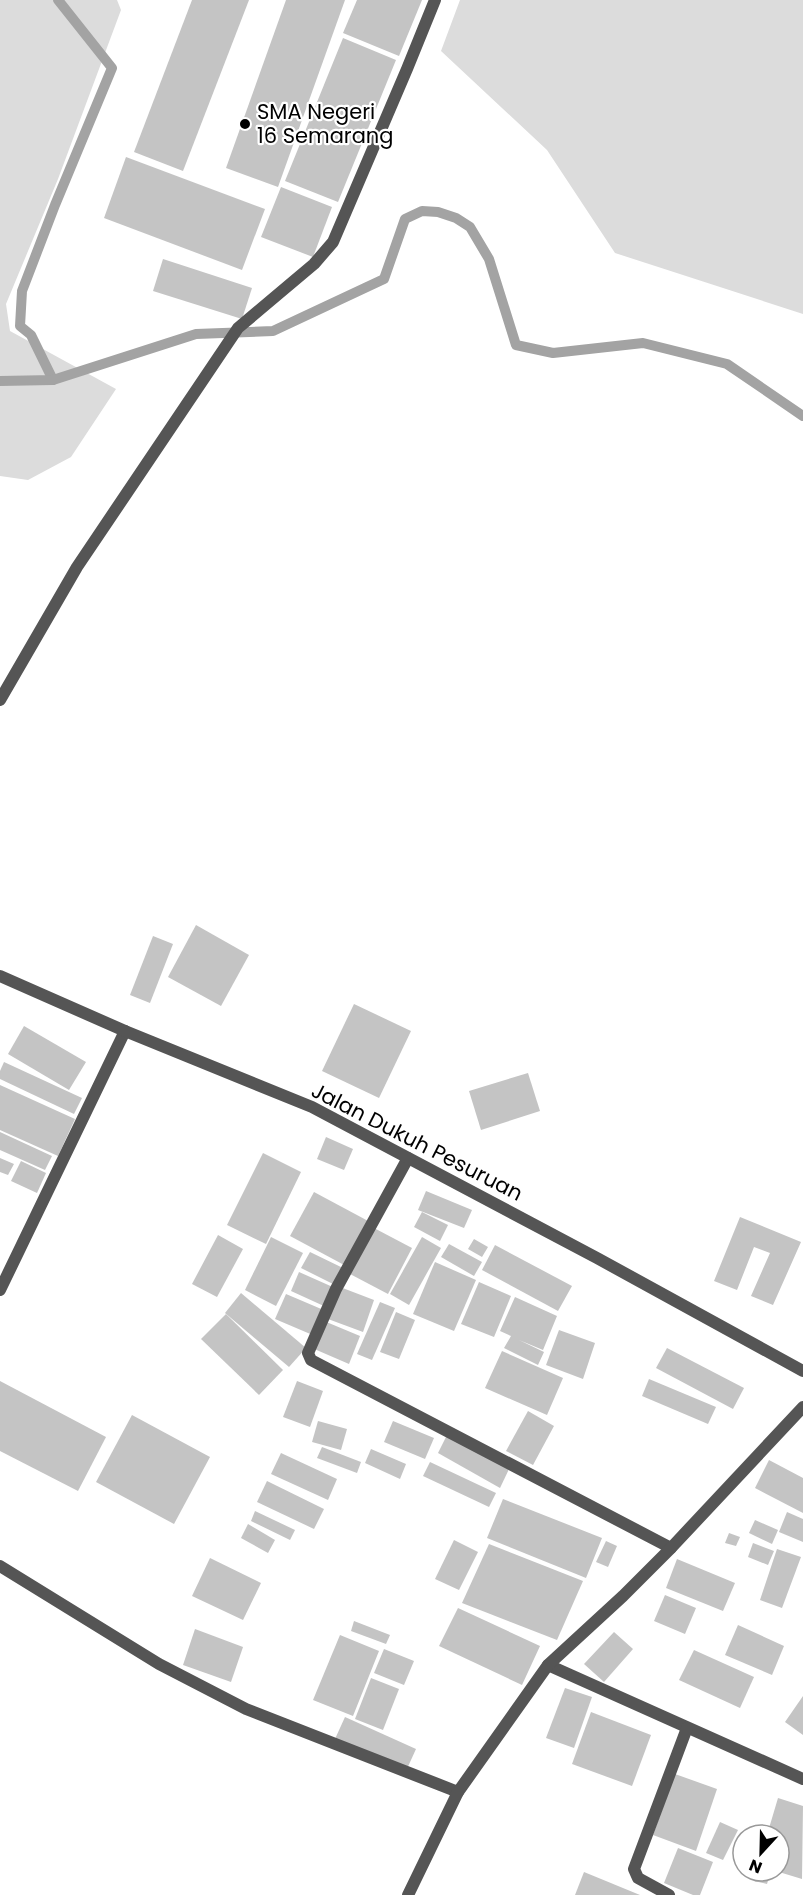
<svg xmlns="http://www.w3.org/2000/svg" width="803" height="1895" font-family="Poppins,sans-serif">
  <rect width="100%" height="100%" fill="#fff"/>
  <g fill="#dcdcdc">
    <path d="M0 0H117L121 10 58 179 6 304 10 331 116 389 71 457 28 480 0 476Z"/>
    <path d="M460 0H803V314L615 253 547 150 441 51Z"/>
  </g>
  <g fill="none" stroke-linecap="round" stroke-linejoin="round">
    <g stroke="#a3a3a3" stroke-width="10">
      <path d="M53 380 31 335 20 326 22 291 55 205 112 68 58 0"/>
      <path d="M0 381 53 380 196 334 273 331 384 279 405 219 422 211 438 212 456 218 470 227 489 259 516 345 553 353 643 343 727 364 803 416"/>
    </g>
  </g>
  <g fill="#c4c4c4">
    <path d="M192 0H249L183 171 134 152Z"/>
    <path d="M286 0H345L278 187 226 168Z"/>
    <path d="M357 0H422L399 56 343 33Z"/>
    <path d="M343 38 396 60 338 202 285 181Z"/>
    <path d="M126 157 265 209 242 270 104 218Z"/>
    <path d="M281 187 332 207 313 257 261 237Z"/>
    <path d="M163 259 252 288 242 319 153 291Z"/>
    <path d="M196 925 249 955 221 1006 168 977Z"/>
    <path d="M153 936 173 944 150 1003 130 995Z"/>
    <path d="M354 1004 411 1031 379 1098 322 1071Z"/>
    <path d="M24 1026 86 1062 69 1090 8 1054Z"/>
    <path d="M4 1062 82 1098 74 1114 0 1079V1071Z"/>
    <path d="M528 1073 540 1111 481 1130 469 1091Z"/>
    <path d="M0 1085 75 1119 58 1156 0 1130Z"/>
    <path d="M0 1132 52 1156 45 1170 0 1150Z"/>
    <path d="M326 1137 353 1149 344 1170 317 1159Z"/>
    <path d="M263 1153 301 1172 266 1244 227 1225Z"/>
    <path d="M0 1158 14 1164 8 1175 0 1172Z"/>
    <path d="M21 1161 46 1173 37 1193 11 1181Z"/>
    <path d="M426 1191 472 1210 464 1228 418 1210Z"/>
    <path d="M314 1192 370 1222 346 1266 290 1236Z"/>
    <path d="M422 1212 448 1225 440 1241 414 1227Z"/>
    <path d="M740 1217 801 1242 773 1305 751 1296 770 1253 754 1247 737 1290 714 1281Z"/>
    <path d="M374 1228 412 1248 388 1294 350 1274Z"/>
    <path d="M218 1235 243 1249 217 1297 192 1284Z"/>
    <path d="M271 1237 303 1253 276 1306 245 1290Z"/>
    <path d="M422 1237 441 1248 409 1305 390 1294Z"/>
    <path d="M474 1239 488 1247 482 1257 468 1249Z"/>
    <path d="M449 1244 482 1262 474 1276 441 1257Z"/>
    <path d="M495 1245 572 1286 558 1311 482 1270Z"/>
    <path d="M310 1252 343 1268 335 1285 301 1268Z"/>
    <path d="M435 1262 476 1280 454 1331 413 1314Z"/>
    <path d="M299 1272 335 1288 326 1307 291 1291Z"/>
    <path d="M479 1282 511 1296 494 1337 461 1324Z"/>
    <path d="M340 1287 374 1300 363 1332 328 1319Z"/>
    <path d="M241 1293 306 1348 289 1367 225 1313Z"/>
    <path d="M286 1294 326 1311 315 1336 275 1319Z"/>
    <path d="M515 1297 557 1316 543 1350 519 1340 544 1352 538 1365 504 1348 511 1336 500 1331Z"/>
    <path d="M380 1302 395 1308 372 1360 357 1354Z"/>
    <path d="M396 1312 415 1320 399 1359 380 1352Z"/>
    <path d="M226 1314 283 1370 259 1395 201 1339Z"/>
    <path d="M324 1321 360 1336 349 1364 312 1348Z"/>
    <path d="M559 1330 595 1343 583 1379 546 1365Z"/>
    <path d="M667 1348 744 1388 733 1409 656 1368Z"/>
    <path d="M502 1351 563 1378 547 1415 485 1388Z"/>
    <path d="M649 1379 716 1407 708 1424 642 1396Z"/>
    <path d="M0 1381 106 1437 78 1491 0 1451Z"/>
    <path d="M297 1381 323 1391 310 1427 283 1417Z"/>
    <path d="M528 1411 554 1426 533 1465 506 1451Z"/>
    <path d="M132 1415 210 1457 174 1524 96 1482Z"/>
    <path d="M318 1421 347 1429 341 1450 312 1442Z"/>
    <path d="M393 1421 434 1438 425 1459 384 1442Z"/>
    <path d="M448 1433 510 1467 500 1488 438 1453Z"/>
    <path d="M322 1447 361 1462 357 1473 317 1458Z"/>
    <path d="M371 1449 406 1464 400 1479 365 1463Z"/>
    <path d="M281 1453 337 1479 328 1500 271 1474Z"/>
    <path d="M769 1460 803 1478V1513L755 1488Z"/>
    <path d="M430 1462 496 1493 489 1507 423 1476Z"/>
    <path d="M267 1481 324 1509 314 1529 257 1502Z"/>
    <path d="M503 1499 602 1538 586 1578 487 1538Z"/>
    <path d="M255 1511 295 1530 290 1540 251 1521Z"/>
    <path d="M787 1512 803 1519V1542L779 1532Z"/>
    <path d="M755 1520 778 1530 772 1544 749 1533Z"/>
    <path d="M248 1524 275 1540 268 1553 241 1538Z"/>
    <path d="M729 1533 740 1537 736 1546 725 1543Z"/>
    <path d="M454 1540 478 1552 459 1590 435 1579Z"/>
    <path d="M606 1541 617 1546 608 1567 596 1562Z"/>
    <path d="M753 1543 774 1551 768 1565 748 1557Z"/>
    <path d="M489 1544 583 1581 557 1640 462 1603Z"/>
    <path d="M777 1549 801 1557 782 1608 760 1600Z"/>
    <path d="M210 1558 261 1583 243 1620 192 1596Z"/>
    <path d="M677 1559 735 1583 723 1611 666 1588Z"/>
    <path d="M665 1595 696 1608 685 1634 654 1621Z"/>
    <path d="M458 1608 540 1646 522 1685 439 1646Z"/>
    <path d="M354 1621 390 1635 386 1644 351 1631Z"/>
    <path d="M738 1625 784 1646 772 1675 725 1655Z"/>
    <path d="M195 1629 243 1647 231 1682 183 1665Z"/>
    <path d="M614 1632 633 1649 604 1682 584 1664Z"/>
    <path d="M340 1635 379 1651 353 1716 313 1700Z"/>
    <path d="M384 1649 414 1661 404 1685 374 1673Z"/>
    <path d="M694 1650 754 1677 740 1708 679 1680Z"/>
    <path d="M371 1678 399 1689 383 1730 355 1719Z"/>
    <path d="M565 1688 592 1697 574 1748 546 1738Z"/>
    <path d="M803 1696V1735L785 1722Z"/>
    <path d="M591 1712 651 1735 632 1786 572 1764Z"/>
    <path d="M345 1717 416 1749 406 1771 335 1739Z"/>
    <path d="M675 1774 717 1789 696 1851 653 1835Z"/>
    <path d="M778 1798 803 1806 802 1879 779 1872V1835H767Z"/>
    <path d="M720 1822 738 1830 723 1860 706 1853Z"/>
    <path d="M678 1848 713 1862 700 1895H693L664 1883Z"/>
    <path d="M584 1872 640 1895H575Z"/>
    <path d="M756 1874 769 1877 767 1884 754 1881Z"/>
  </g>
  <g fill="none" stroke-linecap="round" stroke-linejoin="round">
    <g stroke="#555" stroke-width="12">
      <path d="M0 700 77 567 238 328 314 264 333 242 407 69 435 0"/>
      <path d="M408 1158 336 1289 308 1353 311 1360 671 1548"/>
      <path d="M0 1290 125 1031"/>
      <path d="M0 1566 159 1664 246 1709 458 1792"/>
      <path d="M548 1665 803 1779"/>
      <path d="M408 1895 458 1792 548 1665 623 1596 671 1548 803 1407"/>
      <path d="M669 1895 638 1878 634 1869 687 1728"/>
    </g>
    <path stroke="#555" stroke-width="12" d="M0 976 125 1031 312 1107 597 1258 803 1371"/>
  </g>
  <circle fill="#000" stroke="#fff" stroke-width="2" cx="245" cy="124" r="6"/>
  <g text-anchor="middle" stroke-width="4.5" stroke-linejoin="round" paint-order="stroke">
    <g font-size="21" fill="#000" stroke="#fff" text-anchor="start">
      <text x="257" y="119">SMA Negeri<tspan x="257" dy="24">16 Semarang</tspan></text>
    </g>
    <g font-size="21" fill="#000" stroke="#fff">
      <text transform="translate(417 1142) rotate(27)" y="7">Jalan Dukuh Pesuruan</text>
    </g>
  </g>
  <g transform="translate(761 1853) rotate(202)"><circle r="28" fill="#ffffff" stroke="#999999" stroke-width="1.5"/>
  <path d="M0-4.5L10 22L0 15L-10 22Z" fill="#000000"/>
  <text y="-9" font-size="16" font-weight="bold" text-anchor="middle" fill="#000000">N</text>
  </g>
</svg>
